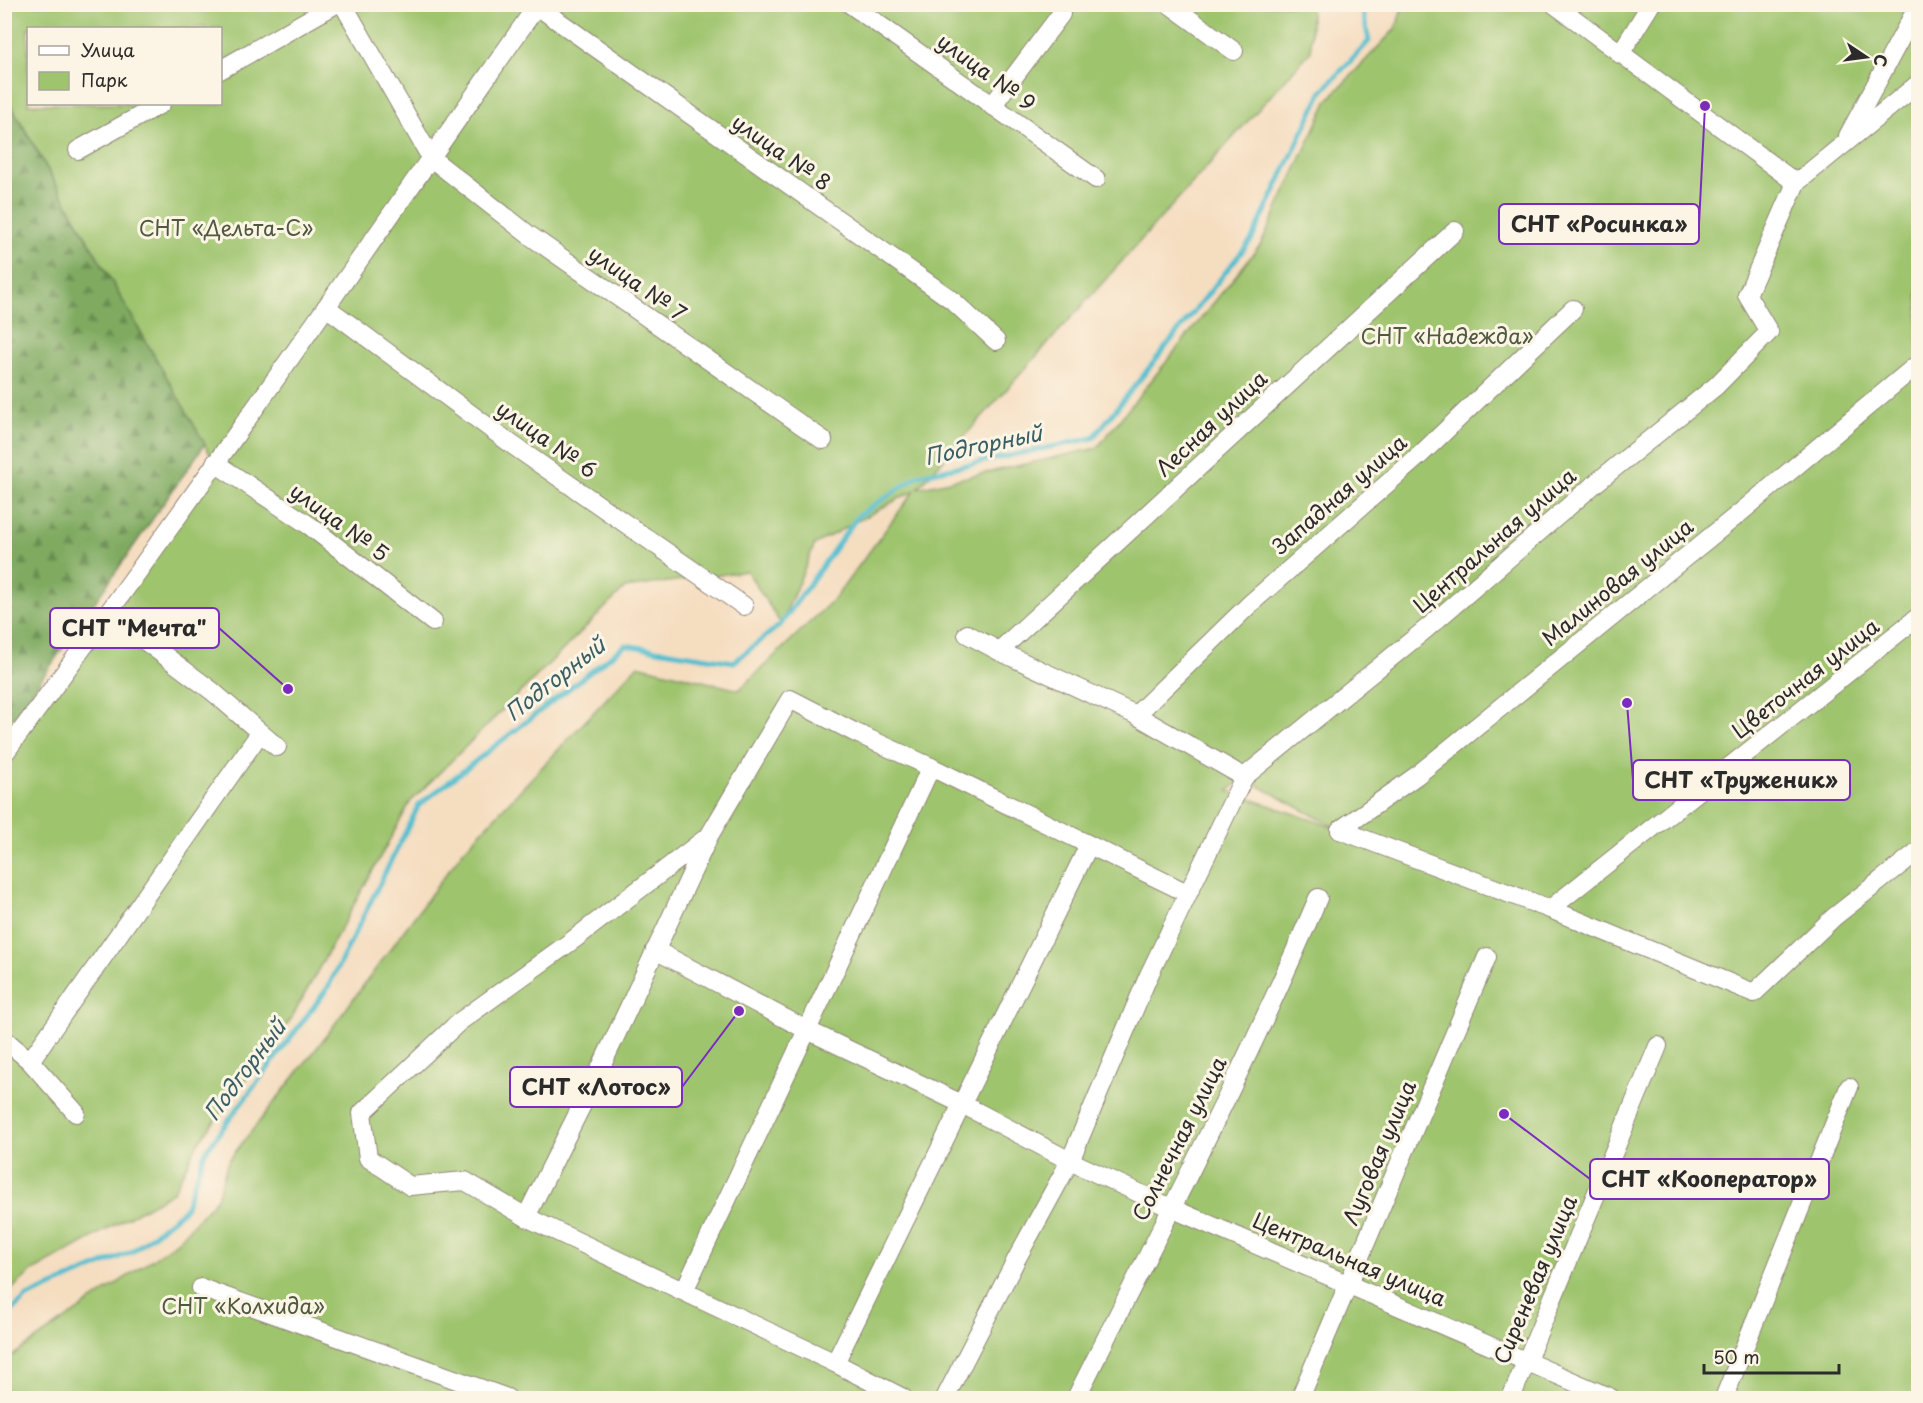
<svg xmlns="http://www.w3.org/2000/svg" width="1923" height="1403" font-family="'Playpen Sans',sans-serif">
  <defs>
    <pattern id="forest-firs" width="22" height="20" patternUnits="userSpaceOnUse" patternTransform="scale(1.5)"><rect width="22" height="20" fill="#7faa61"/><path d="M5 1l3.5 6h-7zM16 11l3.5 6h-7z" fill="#688b50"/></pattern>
  </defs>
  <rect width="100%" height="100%" fill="#fcf5e5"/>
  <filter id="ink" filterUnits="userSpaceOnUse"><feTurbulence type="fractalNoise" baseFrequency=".0167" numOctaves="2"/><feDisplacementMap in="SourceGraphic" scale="12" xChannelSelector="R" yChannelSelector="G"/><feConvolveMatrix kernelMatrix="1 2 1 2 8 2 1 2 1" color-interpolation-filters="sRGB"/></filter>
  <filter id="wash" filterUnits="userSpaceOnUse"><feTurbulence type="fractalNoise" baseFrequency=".008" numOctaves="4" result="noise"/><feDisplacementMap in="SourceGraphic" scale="24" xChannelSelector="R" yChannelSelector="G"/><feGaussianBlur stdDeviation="1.35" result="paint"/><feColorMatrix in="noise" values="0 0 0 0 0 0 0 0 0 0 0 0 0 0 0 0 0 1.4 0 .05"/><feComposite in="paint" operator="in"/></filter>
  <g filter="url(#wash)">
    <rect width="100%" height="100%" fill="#f5ddc0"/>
    <path fill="#9fc46e" stroke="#65784c" stroke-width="1.5" fill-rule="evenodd" d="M5 5H1311V51L918 488 1097 448 1261 244 1328 100 1396 28 1403 5H1918V1398H5V1361L177 1242 217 1198 228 1161 320 1044 463 851 638 665 739 690 835 598 915 490 815 544 781 624 747 571 625 588 411 801 291 1019 198 1143 173 1192 31 1272 5 1295 4 754 215 463 5 94ZM28 28H220V104H28ZM1244 778 1335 827V828L1228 791Z"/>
    <path fill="url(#forest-firs)" stroke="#556a46" stroke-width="1.5" d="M4 94 205 444 5 731H4Z"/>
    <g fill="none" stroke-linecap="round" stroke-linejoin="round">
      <path stroke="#52bdce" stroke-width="5" d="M4 1318 27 1297 133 1251 185 1209 205 1152 327 989 419 805 625 645 734 662 781 624 858 516 919 475 1093 438 1252 239 1322 91 1369 41 1361 4"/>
    </g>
  </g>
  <g filter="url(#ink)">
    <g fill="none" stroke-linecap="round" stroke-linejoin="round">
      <defs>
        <g id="street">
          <path d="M343 4 431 158 529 235 823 440"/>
          <path d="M850 4 1096 179"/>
          <path d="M1169 4 1234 51"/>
          <path d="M1554 4 1796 183"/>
          <path d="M537 6 952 300 996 341"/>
          <path d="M1620 54 1651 4"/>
          <path d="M220 70 336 4"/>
          <path d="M992 106 1061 14"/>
          <path d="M1848 136 1918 6"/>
          <path d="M78 150 161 104"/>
          <path d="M326 307 514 446 744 606"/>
          <path d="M215 463 310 526 433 622"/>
          <path d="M109 614 212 691 277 747"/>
          <path d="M967 634 999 651 1136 715 1244 777"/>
          <path d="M999 651 1455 231"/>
          <path d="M1136 715 1251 603 1421 454 1573 309"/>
          <path d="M4 754C188 508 362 256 538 4"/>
          <path d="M1340 830 1416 776 1741 512 1918 364"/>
          <path d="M1340 830 1550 909 1754 993 1834 917 1918 851"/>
          <path d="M705 839 573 940 459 1022 362 1113 368 1158 410 1186 465 1181 526 1217 835 1363"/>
          <path d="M1550 909 1918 617"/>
          <path d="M655 950 807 1030 962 1104 1070 1161 1171 1208 1611 1398"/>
          <path d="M4 1039 30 1061 76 1113"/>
          <path d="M30 1061 260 733"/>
          <path d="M526 1217 601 1067 709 836 790 699 854 732 931 767 1187 893"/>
          <path d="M201 1288 507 1398"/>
          <path d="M684 1291 931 767"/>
          <path d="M903 1398 835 1363 1089 845"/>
          <path d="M945 1398 1017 1258 1070 1161 1148 977 1244 777 1426 629 1597 482 1716 386 1769 332 1747 295 1796 183 1918 84"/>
          <path d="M1076 1398C1159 1232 1246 1068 1318 898"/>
          <path d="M1300 1398 1487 957"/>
          <path d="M1511 1398 1658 1046"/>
          <path d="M1724 1398 1849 1087"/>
        </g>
      </defs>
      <use href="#street" stroke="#908476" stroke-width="20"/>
      <use href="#street" stroke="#fff" stroke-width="18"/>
    </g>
  </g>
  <g text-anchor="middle" stroke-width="6" stroke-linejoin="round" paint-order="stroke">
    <g font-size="21" fill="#2b2b2b" stroke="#fcf5e5">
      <text transform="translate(986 73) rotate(36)" y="7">улица № 9</text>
      <text transform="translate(781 153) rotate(35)" y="7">улица № 8</text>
      <text transform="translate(637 284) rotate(35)" y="7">улица № 7</text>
      <text transform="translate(1212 424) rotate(-43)" y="7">Лесная улица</text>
      <text transform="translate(546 440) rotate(35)" y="7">улица № 6</text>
      <text transform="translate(1340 495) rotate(-41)" y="7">Западная улица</text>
      <text transform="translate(339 523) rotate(36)" y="7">улица № 5</text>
      <text transform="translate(1495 541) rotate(-41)" y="7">Центральная улица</text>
      <text transform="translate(1618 583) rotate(-39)" y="7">Малиновая улица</text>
      <text transform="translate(1806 679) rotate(-38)" y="7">Цветочная улица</text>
      <text transform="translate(1180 1139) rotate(-63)" y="7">Солнечная улица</text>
      <text transform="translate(1380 1153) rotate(-67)" y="7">Луговая улица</text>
      <text transform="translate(1349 1260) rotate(23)" y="7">Центральная улица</text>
      <text transform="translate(1536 1280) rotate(-67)" y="7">Сиреневая улица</text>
    </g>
    <g font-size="21" fill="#4e593f" stroke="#fcf5e5">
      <text x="226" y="236">СНТ «Дельта-С»</text>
      <text x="1447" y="344">СНТ «Надежда»</text>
      <text x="243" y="1314">СНТ «Колхида»</text>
    </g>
    <g font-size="22" font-style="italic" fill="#395e64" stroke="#fcf5e5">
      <text transform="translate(983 445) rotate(-12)" y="8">Подгорный</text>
      <text transform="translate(555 679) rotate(-38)" y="8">Подгорный</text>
      <text transform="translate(245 1070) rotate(-53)" y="8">Подгорный</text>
    </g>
  </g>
  <path fill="none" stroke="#7b2cbf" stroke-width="2" d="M1705 106L1699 224M288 689L219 628M1627 703L1633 780M739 1011L682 1087M1504 1114L1590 1179"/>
  <g fill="#7b2cbf" stroke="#fcf5e5" stroke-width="2">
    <circle cx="1705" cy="106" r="6"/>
    <circle cx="288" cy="689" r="6"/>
    <circle cx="1627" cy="703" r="6"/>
    <circle cx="739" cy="1011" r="6"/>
    <circle cx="1504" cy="1114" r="6"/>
  </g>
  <g fill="#fcf5e5" stroke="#7b2cbf" stroke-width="2">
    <rect x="1499" y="204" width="200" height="40" rx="6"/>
    <rect x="50" y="608" width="169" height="40" rx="6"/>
    <rect x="1633" y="760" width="217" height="40" rx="6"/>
    <rect x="510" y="1067" width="172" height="40" rx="6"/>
    <rect x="1590" y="1159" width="239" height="40" rx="6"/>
  </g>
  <g font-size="22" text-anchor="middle" font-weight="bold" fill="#2b2b2b">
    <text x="1599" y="232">СНТ «Росинка»</text>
    <text x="134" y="636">СНТ "Мечта"</text>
    <text x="1741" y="788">СНТ «Труженик»</text>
    <text x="596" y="1095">СНТ «Лотос»</text>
    <text x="1709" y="1187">СНТ «Кооператор»</text>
  </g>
  <rect width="1923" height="1403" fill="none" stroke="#fcf5e5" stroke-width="24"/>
  <rect x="27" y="27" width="195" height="78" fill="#fcf5e5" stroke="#a8a49b" stroke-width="1.5"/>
  <rect x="39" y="46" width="30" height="9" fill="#ffffff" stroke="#a8a49b" stroke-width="1.5"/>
  <text x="81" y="57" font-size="18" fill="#2b2b2b">Улица</text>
  <rect x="39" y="72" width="30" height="18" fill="#9fc46e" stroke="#a8a49b" stroke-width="1.5"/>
  <text x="81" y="87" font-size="18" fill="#2b2b2b">Парк</text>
  <g transform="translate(1866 57) rotate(103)" stroke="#fcf5e5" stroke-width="4.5" paint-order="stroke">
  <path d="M0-4.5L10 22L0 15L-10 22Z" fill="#2b2b2b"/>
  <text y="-9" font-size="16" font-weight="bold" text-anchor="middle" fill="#2b2b2b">С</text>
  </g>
  <path d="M1704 1364v9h135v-9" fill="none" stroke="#2b2b2b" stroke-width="3"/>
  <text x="1713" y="1364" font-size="18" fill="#2b2b2b" stroke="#fcf5e5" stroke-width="4.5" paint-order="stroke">50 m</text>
</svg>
